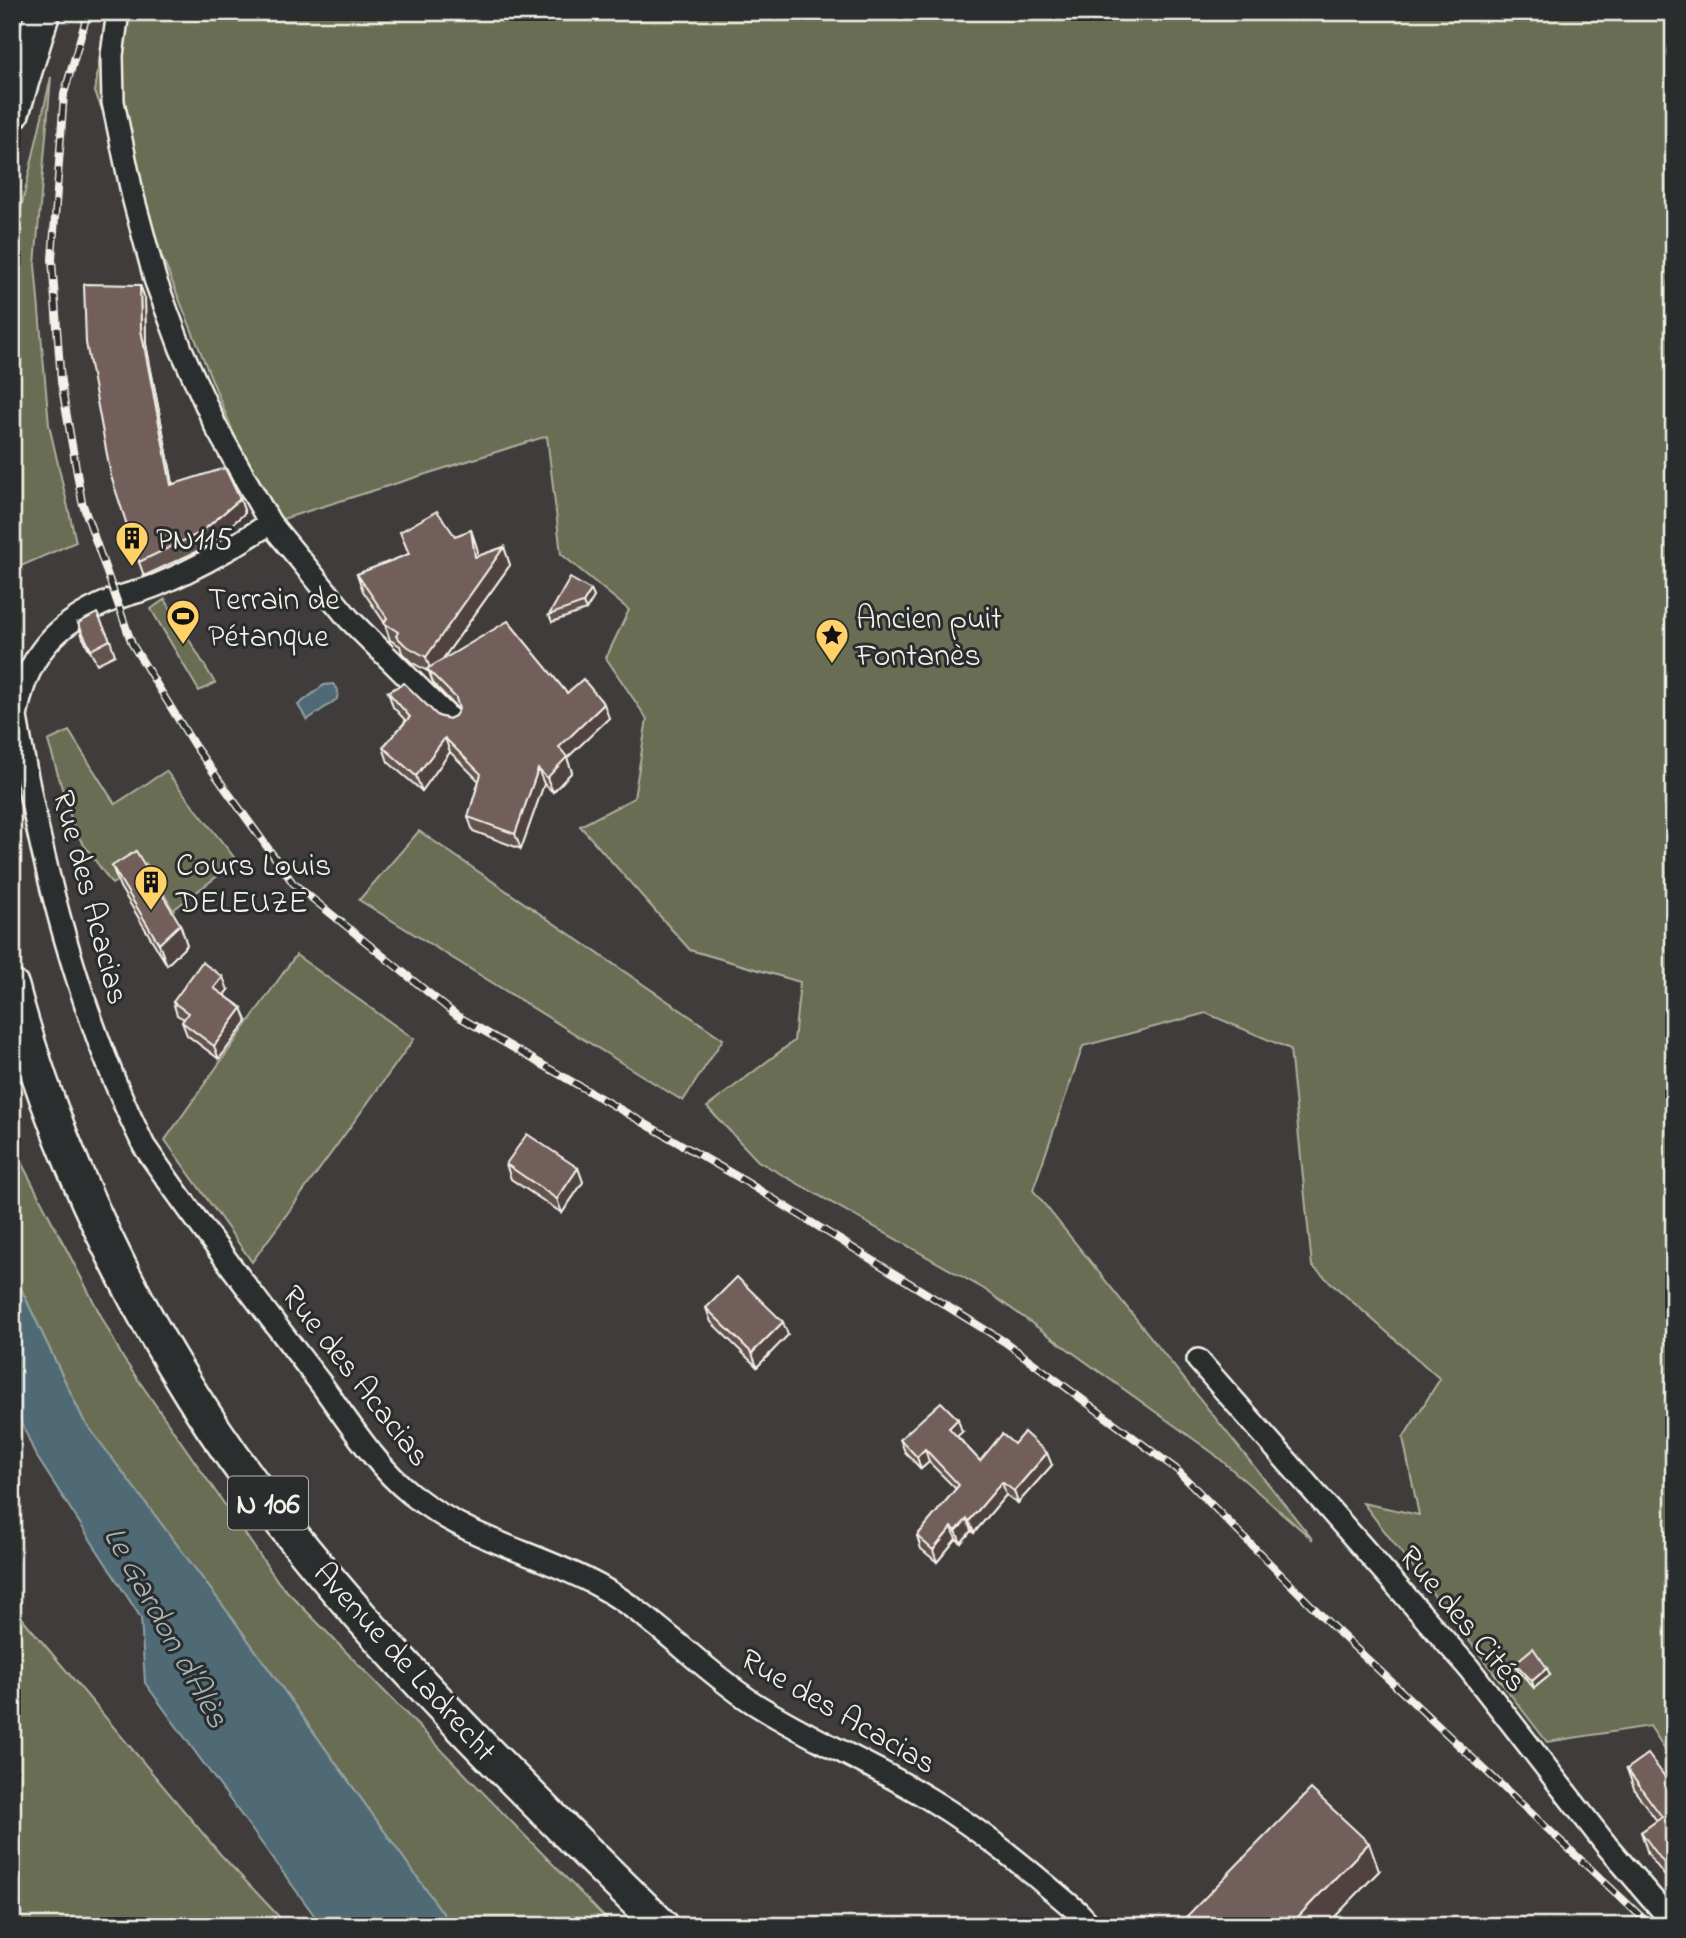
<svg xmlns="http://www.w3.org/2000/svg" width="1686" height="1938" font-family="'Indie Flower',sans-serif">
  <rect width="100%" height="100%" fill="#403c3c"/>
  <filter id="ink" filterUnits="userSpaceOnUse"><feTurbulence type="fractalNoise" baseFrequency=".0143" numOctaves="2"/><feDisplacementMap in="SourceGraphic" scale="14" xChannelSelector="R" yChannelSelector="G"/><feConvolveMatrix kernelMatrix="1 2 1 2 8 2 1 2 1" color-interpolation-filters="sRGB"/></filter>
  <g filter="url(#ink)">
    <g fill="#676d53" stroke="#aeaf9e" stroke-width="2">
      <path d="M111 12H1674V1763L1650 1726 1547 1742 1363 1503 1419 1515 1403 1438 1440 1379 1312 1266 1290 1049 1206 1013 1083 1046 1033 1190 1313 1540 1213 1453 984 1289 758 1161 707 1107 794 1041 800 982 690 950 580 826 634 798 647 719 606 658 629 610 561 554 547 436 270 523 95 92 103 31Z"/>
      <path d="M51 77 35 265 49 425 76 542 12 570V248Z"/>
      <path d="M165 599 215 683 199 691 151 609Z"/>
      <path d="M69 731 115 804 166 771 237 861 173 910 146 863 112 884 75 832 48 741Z"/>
      <path d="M419 831 723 1039 683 1101 359 900Z"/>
      <path d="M296 955 414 1039 252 1262 165 1140Z"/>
      <path d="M12 1134 20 1160 123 1358 279 1583 613 1926H452L233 1619 84 1421 12 1270Z"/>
      <path d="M12 1606 221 1855 288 1926H12Z"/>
    </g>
    <g fill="#4f6a74" stroke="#91a0a2" stroke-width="2">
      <path d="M333 684 338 690 337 699 307 720 298 705 324 685Z"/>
      <path d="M12 1270 84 1421 233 1619 452 1926H322L145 1683 141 1618 35 1454 12 1400Z"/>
    </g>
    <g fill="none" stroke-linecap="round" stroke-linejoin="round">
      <defs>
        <g id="minor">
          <path d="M118 12 112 55 113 102 133 197 155 279 181 349 216 427 270 523 349 619 452 721"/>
          <path d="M270 523C234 547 197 568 157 585 143 591 127 594 112 600 55 623 26 656 16 717 41 863 78 1013 144 1146 200 1227 261 1306 321 1384 348 1421 375 1465 411 1494 472 1542 535 1551 599 1586 655 1617 699 1667 752 1702 809 1739 873 1764 931 1800 984 1832 1031 1872 1078 1912L1091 1926"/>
          <path d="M1198 1360 1468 1667 1607 1846 1674 1924"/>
        </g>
        <g id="primary">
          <path d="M12 113 43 12"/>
          <path d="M12 987C61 1173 158 1364 276 1515 392 1663 528 1795 662 1926"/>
        </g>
      </defs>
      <use href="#minor" stroke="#f4f1e8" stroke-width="26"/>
      <use href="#primary" stroke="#f4f1e8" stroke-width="38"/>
      <use href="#minor" stroke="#2a2d2e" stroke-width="21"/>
      <use href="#primary" stroke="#2a2d2e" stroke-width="33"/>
      <defs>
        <path id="rail" d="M88 12 64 94 52 259 61 382 82 502 132 644 194 745 293 883 456 1015 738 1177 1005 1342 1176 1469 1331 1625 1651 1926"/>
      </defs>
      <use href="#rail" stroke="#f4f1e8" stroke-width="8"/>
      <use href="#rail" stroke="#2a2d2e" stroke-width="5" stroke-dasharray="16" stroke-linecap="butt"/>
    </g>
    <g fill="#62524f" stroke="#f4f1e8" stroke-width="2">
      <path d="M140 285 145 299 146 344 173 484 240 499 245 513 206 547 144 576 139 562Z"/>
      <path d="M471 530 477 548 478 556 504 547 510 565 443 659 567 693 609 718 567 758 572 772 553 792 544 784 521 849 473 831 468 817 479 781 450 752 422 791 388 762 383 747 406 721 393 707 388 692 438 716 449 719 455 716 459 710 433 683 429 672 411 662 402 653 400 646 390 640 384 622 363 591 357 574Z"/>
      <path d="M591 590 594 597 586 610 552 622 549 615Z"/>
      <path d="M78 623 110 640 115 655 97 664 83 638Z"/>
      <path d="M112 866 180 924 187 945 167 965 120 887Z"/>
      <path d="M228 990 224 995 242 1008 247 1021 219 1059 187 1035 182 1022 184 1019 177 1015 173 1002Z"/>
      <path d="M506 1164 578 1168 583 1182 562 1213 511 1179Z"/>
      <path d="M706 1308 788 1335 757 1367 711 1322Z"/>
      <path d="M962 1432 957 1436 980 1461 1014 1444 1052 1465 1018 1503 1006 1495 974 1533 971 1531 961 1543 956 1539 937 1562 921 1549 917 1536 956 1489 929 1462 921 1469 905 1452 900 1439Z"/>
      <path d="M1515 1663 1550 1675 1534 1688 1518 1670Z"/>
      <path d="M1627 1769 1674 1789V1888L1648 1854 1641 1832 1657 1821 1635 1791Z"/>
      <path d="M1379 1871 1326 1926H1191L1187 1916Z"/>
    </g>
    <g fill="#504240" stroke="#f4f1e8" stroke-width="2">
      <path d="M140 285 145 299 146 344 176 499 171 485 141 330Z"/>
      <path d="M240 499 245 513 206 547 200 533Z"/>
      <path d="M471 530 477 548 481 574 475 557Z"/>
      <path d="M504 547 510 565 432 674 426 657Z"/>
      <path d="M591 590 594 597 586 610 583 603Z"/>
      <path d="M604 704 609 718 567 758 572 772 553 792 547 778 559 747Z"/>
      <path d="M445 738 450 752 422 791 416 776Z"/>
      <path d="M538 769 544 784 521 849 515 834Z"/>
      <path d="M180 924 187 945 167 965 159 944Z"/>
      <path d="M223 977 228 990 219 1001 214 988Z"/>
      <path d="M242 1008 247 1021 219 1059 214 1046Z"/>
      <path d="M578 1168 583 1182 562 1213 557 1199Z"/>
      <path d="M783 1322 788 1335 757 1367 752 1353Z"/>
      <path d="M958 1419 962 1432 953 1440 949 1428Z"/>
      <path d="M925 1449 929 1462 921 1469 917 1457Z"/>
      <path d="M1047 1453 1052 1465 1018 1503 1014 1491Z"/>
      <path d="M1002 1482 1006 1495 974 1533 969 1521Z"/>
      <path d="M967 1519 971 1531 961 1543 956 1531Z"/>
      <path d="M952 1527 956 1539 937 1562 933 1550Z"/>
      <path d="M1547 1668 1550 1675 1534 1688 1532 1681Z"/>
      <path d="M1369 1843 1379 1871 1326 1926H1289Z"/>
    </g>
    <g fill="#725f5c" stroke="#f4f1e8" stroke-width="2">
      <path d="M84 284 140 285 141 330 171 485 225 468 240 499 200 533 139 562 111 476 86 343Z"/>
      <path d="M437 511 455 536 471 530 475 557 504 547 426 657 405 645 396 636 398 632 384 623 387 618 357 574 409 554 400 532Z"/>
      <path d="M570 578 591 590 583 603 549 615Z"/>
      <path d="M97 613 110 640 91 650 78 623Z"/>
      <path d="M508 621 567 693 583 679 604 704 559 747 567 757 547 778 538 769 515 834 468 817 481 774 445 738 416 776 383 747 410 717 388 692 404 683 438 716 449 719 455 716 459 709 456 698 427 669Z"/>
      <path d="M136 851 180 924 159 944 112 866Z"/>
      <path d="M202 962 223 977 214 988 242 1008 214 1046 182 1022 188 1013 173 1002Z"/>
      <path d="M527 1134 578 1168 557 1199 506 1164Z"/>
      <path d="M737 1277 783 1322 752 1353 706 1308Z"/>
      <path d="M941 1402 958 1419 949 1428 980 1461 1002 1434 1014 1444 1024 1432 1047 1453 1014 1491 1002 1482 969 1521 967 1519 956 1531 952 1527 933 1550 917 1536 959 1485 925 1449 917 1457 900 1439Z"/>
      <path d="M1533 1648 1547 1668 1532 1681 1515 1663Z"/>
      <path d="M1648 1754 1674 1789V1877L1641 1832 1662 1817 1627 1769Z"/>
      <path d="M1311 1789 1369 1843 1289 1926H1196L1187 1916Z"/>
    </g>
  </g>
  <defs>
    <symbol id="building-pin" viewBox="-11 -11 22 30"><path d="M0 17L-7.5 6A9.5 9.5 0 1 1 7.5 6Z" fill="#ffd166" stroke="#2a2d2e"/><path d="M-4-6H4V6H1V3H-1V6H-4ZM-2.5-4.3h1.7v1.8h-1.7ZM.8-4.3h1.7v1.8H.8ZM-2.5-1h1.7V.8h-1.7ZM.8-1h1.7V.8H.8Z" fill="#111"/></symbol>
    <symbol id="stadium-pin" viewBox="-11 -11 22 30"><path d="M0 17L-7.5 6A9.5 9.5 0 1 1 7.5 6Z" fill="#ffd166" stroke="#2a2d2e"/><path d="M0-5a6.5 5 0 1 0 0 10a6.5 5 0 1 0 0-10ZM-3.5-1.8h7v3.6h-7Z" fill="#111"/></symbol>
    <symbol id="sight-pin" viewBox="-11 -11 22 30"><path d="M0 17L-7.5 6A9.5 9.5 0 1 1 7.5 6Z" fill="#ffd166" stroke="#2a2d2e"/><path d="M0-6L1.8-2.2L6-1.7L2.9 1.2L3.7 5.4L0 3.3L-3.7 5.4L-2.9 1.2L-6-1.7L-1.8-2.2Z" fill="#111"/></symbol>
  </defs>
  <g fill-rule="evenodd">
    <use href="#building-pin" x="113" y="519" width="38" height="52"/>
    <use href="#stadium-pin" x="164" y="597" width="38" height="52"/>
    <use href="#sight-pin" x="813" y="616" width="38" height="52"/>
    <use href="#building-pin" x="132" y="863" width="38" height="52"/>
  </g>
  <g text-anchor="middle" stroke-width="6" stroke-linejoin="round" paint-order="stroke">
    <rect fill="#2a2d2e" stroke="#b7b6b0" stroke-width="2" x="228" y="1476.5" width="80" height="53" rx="5"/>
    <g font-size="30" font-weight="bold" fill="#f4f1e8">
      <text x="268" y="1513">N 106</text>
    </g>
    <g font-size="32" fill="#f4f1e8" stroke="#2a2d2e" text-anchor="start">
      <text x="156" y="549">PN115</text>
      <text x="208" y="609">Terrain de<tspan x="208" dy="37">Pétanque</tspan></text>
      <text x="856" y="628">Ancien puit<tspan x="856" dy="37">Fontanès</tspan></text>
      <text x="176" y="875">Cours Louis<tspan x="176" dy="37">DELEUZE</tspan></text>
    </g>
    <g font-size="32" fill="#f4f1e8" stroke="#2a2d2e">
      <text transform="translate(92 897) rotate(75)" y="11">Rue des Acacias</text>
      <text transform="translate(357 1375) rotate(52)" y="11">Rue des Acacias</text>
      <text transform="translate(1464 1618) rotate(50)" y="11">Rue des Cités</text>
      <text transform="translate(406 1661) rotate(48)" y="11">Avenue de Ladrecht</text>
      <text transform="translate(839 1710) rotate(30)" y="11">Rue des Acacias</text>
    </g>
    <g font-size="33" font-style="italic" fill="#aab4b4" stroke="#2a2d2e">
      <text transform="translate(168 1626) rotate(61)" y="12">Le Gardon d'Alès</text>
    </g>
  </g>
  <rect width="1686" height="1938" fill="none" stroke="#2a2d2e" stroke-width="42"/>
  <rect x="21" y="21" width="1644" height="1896" fill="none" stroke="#f4f1e8" stroke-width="2.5" filter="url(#ink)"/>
</svg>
